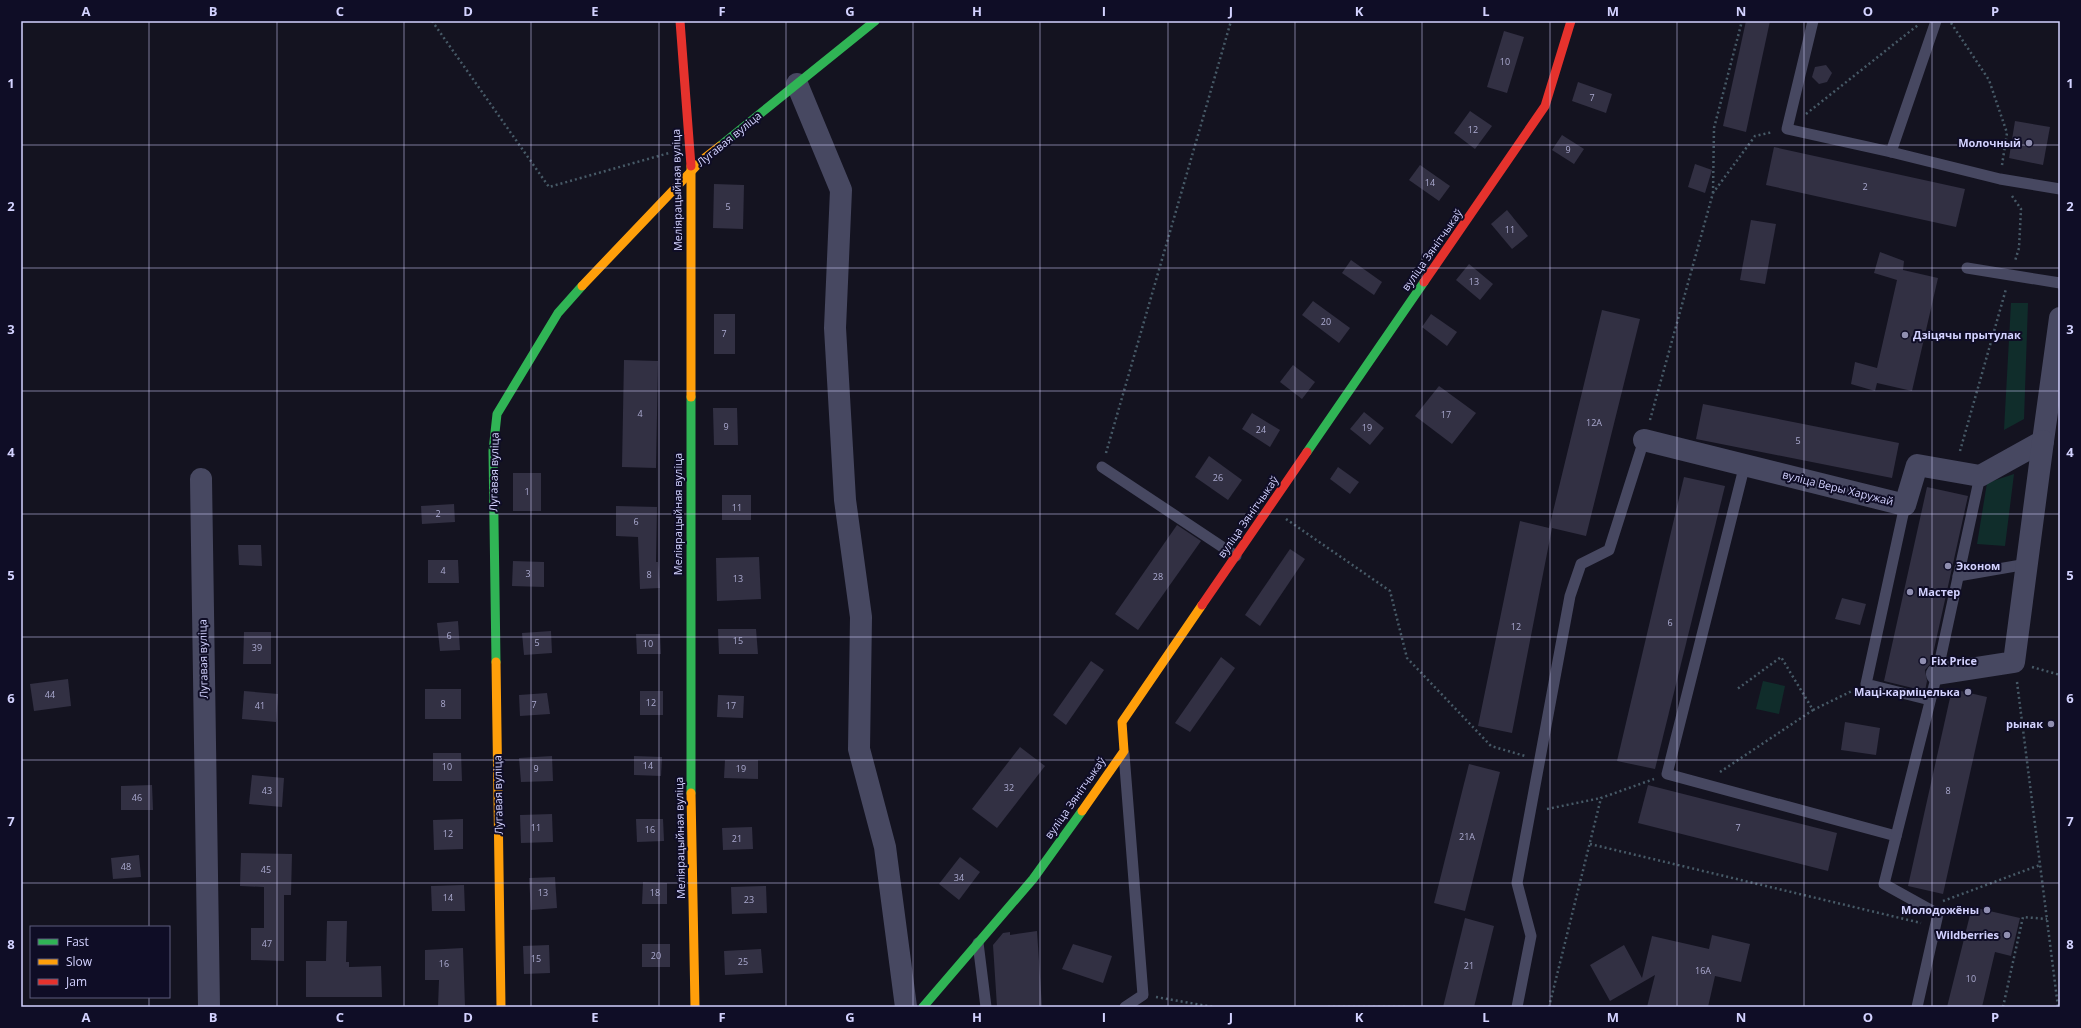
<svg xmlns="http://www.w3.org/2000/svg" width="2081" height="1028" font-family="'Open Sans',sans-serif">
  <rect width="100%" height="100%" fill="#141320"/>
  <g fill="#102d2b">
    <path d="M2011 303H2028L2024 419 2004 430Z"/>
    <path d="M2014 474 2005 546 1977 544 1987 483Z"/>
    <path d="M1763 681 1785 686 1779 714 1756 709Z"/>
  </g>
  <g fill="#323043">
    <path d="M1746 21H1770L1746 132 1723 126Z"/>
    <path d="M1504 31 1524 37 1507 93 1487 87Z"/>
    <path d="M1826 65 1832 73 1827 82 1819 84 1812 77 1815 67Z"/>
    <path d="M1578 82 1612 94 1606 113 1572 101Z"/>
    <path d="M1470 111 1492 126 1475 149 1454 133Z"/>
    <path d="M2015 121 2050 127 2043 165 2009 158Z"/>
    <path d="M1562 135 1584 149 1574 164 1552 150Z"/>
    <path d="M1774 147 1965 189 1956 227 1766 185Z"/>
    <path d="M1695 164 1712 170 1705 193 1688 187Z"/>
    <path d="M1420 165 1450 186 1439 201 1409 180Z"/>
    <path d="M714 184 744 185 743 229 713 228Z"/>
    <path d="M1507 210 1528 236 1512 249 1491 224Z"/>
    <path d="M1751 220 1776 224 1765 284 1740 280Z"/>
    <path d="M1880 252 1904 261 1903 270 1938 278 1912 391 1877 383 1875 391 1851 384 1855 362 1877 368 1897 280 1874 273Z"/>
    <path d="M1351 260 1382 282 1374 295 1342 273Z"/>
    <path d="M1469 264 1493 284 1480 300 1456 280Z"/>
    <path d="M1313 301 1350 328 1339 343 1302 315Z"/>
    <path d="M1602 310 1640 319 1586 536 1552 528 1512 733 1478 726 1520 521 1549 528Z"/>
    <rect x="714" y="314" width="21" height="40"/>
    <path d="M1431 314 1457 332 1447 346 1422 327Z"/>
    <path d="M624 360 658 361 656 468 622 467Z"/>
    <path d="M1293 365 1315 382 1302 399 1280 382Z"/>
    <path d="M1439 386 1476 413 1452 444 1415 416Z"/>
    <path d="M1703 404 1899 443 1892 478 1696 439Z"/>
    <path d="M713 408H737L738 445H714Z"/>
    <path d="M1364 412 1384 428 1370 445 1350 429Z"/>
    <path d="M1252 413 1280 430 1270 447 1242 429Z"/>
    <path d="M1209 456 1242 480 1228 500 1195 477Z"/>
    <path d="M1338 467 1359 482 1350 494 1330 479Z"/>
    <rect x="513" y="473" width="28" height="38"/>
    <path d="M1684 477 1725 486 1655 769 1617 761Z"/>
    <path d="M1927 487 1968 496 1931 663 1925 670 1927 681 1925 691 1884 681Z"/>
    <rect x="722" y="495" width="29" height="25"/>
    <path d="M454 504 455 522 422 524 421 506Z"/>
    <path d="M616 506 657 507 656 562H658L660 588 640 589 638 537 616 536Z"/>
    <path d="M1177 525 1201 541 1138 630 1115 614Z"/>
    <path d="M238 545H261L262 566 239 565Z"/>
    <path d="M1290 549 1305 559 1260 626 1245 615Z"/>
    <path d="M759 557 761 599 717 601 716 558Z"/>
    <path d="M428 560H458L459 583H428Z"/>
    <path d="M513 561 544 562V587L512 586Z"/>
    <path d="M1842 598 1866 604 1860 625 1835 619Z"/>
    <path d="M458 621 460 650 440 651 437 623Z"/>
    <path d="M718 629H756L758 654H719Z"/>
    <path d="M551 631 552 653 524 655 522 633Z"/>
    <path d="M244 632H271V664H243Z"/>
    <path d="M636 634H660L661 654H637Z"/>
    <path d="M1221 657 1235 668 1190 732 1175 723Z"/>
    <path d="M1091 661 1104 670 1066 725 1053 715Z"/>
    <path d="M68 679 71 706 34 711 30 684Z"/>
    <rect x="425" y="689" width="36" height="30"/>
    <path d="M1952 689 1987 697 1943 894 1908 886Z"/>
    <path d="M244 691 278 694 276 722 242 719Z"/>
    <rect x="640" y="691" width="23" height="24"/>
    <path d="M547 693 550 714 520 716 519 695Z"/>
    <path d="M718 695 744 696 743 718 717 717Z"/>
    <path d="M1845 722 1880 728 1876 755 1841 750Z"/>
    <path d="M1020 747 1045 766 997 828 972 809Z"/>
    <path d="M433 753H461L462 781H433Z"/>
    <path d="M552 756 553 781 521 782 519 758Z"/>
    <path d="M634 756 662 757 661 776 634 775Z"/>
    <path d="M725 760H758V779L724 778Z"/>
    <path d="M1469 764 1500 772 1465 911 1434 903Z"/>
    <path d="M252 775 284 778 282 807 249 804Z"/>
    <path d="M152 785 153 810H121V786Z"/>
    <path d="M1648 785 1837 833 1828 871 1638 823Z"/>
    <path d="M552 814 553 842 521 843 520 815Z"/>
    <path d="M463 819V849L434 850 433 820Z"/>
    <path d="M636 819H663L664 841 637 842Z"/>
    <path d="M752 827 753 849 723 850 722 828Z"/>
    <path d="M241 853 292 854 291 895H284V961L251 960V928H264V887L240 886Z"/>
    <path d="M139 855 141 877 113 879 111 858Z"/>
    <path d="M960 857 980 872 959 900 939 884Z"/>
    <path d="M555 877 557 908 531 910 529 878Z"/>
    <path d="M643 882 667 883V904H642Z"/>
    <path d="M464 885 465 911H432L431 886Z"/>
    <path d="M766 886 767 913 732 914 731 887Z"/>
    <path d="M1972 907 2020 918 2011 956 1995 952 1982 1007H1947Z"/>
    <path d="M1465 918 1494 926 1474 1007H1443Z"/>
    <path d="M327 921H347L346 962H349V967L381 966 382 997H306V961H326Z"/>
    <path d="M1037 931 1042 1007H997L993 945 1003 933 1010 932V935Z"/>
    <path d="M1712 935 1750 944 1741 982 1715 976 1708 1007H1647L1655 975 1610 1001 1590 965 1624 945 1642 978 1652 936 1709 949Z"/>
    <rect x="642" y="944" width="28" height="23"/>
    <path d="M1073 944 1112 956 1103 983 1062 969Z"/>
    <path d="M549 945 550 973 524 974 523 946Z"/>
    <path d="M463 948 465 1007H438L439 980H425V950Z"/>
    <path d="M761 949 763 973 725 975 724 951Z"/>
  </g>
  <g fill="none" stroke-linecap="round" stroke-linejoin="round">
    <g stroke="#475a67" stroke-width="2.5" stroke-dasharray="2 3" stroke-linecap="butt">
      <path d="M432 21 549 187 669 153"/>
      <path d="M1951 23 1989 80 2007 133 2002 165"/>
      <path d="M1806 114 1918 25"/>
      <path d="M1713 193 1714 128 1742 21"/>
      <path d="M2012 196 2021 209 2019 248 2015 261"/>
      <path d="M1650 420 1713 193 1755 136 1773 132"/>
      <path d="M1960 451 2006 289"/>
      <path d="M1106 453 1231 21"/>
      <path d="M1286 519 1390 591 1407 658 1491 746 1525 756"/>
      <path d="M2032 667 2060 675"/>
      <path d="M2017 682 2058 1007"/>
      <path d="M1813 710 1854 690"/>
      <path d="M1720 772 1813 710 1781 657 1736 690"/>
      <path d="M1547 809 1601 798"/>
      <path d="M1590 844 1921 923"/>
      <path d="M1943 901 2040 865"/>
      <path d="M1156 997 1213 1007"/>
      <path d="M1328 1007H1407"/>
      <path d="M1549 1007 1601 798 1654 779"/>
      <path d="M2003 1007 2023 917 2047 919"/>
    </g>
    <g stroke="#474861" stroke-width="11">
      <path d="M1813 21 1787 129 1891 152 1936 21"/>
      <path d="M1891 152 2000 179 2060 189"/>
      <path d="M1967 268 2060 283"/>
      <path d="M1745 464 1667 774 1896 836"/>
      <path d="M1102 467 1236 556"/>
      <path d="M1905 505 1866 684 1930 700"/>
      <path d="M1958 576 2027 564"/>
      <path d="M1124 754 1143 995 1125 1007"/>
      <path d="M978 943 986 1007"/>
      <path d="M1517 1007 1531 936 1517 883 1570 596 1581 564 1609 550 1644 440"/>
      <path d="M1917 1007 1938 914 1884 884 1937 674 1980 476"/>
    </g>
    <g stroke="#474861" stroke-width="22">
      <path d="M797 84 841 190 835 328 845 500 861 617 859 749 885 847 906 1007"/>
      <path d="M1644 440 1905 505 1917 465 1980 476 2043 441 2060 318"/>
      <path d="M201 479 209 1007"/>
      <path d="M1937 674 2014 662 2043 441"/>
    </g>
    <g stroke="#30b455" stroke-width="9">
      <path d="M720 146 875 21"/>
      <path d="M691 397V793"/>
      <path d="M1307 452 1424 282"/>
      <path d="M496 662 493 451 497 414 558 313 582 286"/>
      <path d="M923 1007 1033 879 1082 811"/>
    </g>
    <g stroke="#ff9f0a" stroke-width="9">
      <path d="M582 286 702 160 720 146"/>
      <path d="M691 397V166"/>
      <path d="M496 662 501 1007"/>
      <path d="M691 793 695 1007"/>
      <path d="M1082 811 1124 751 1122 722 1202 605"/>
    </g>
    <g stroke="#e5322d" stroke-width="9">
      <path d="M680 21 691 166"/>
      <path d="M1424 282 1545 106 1571 21"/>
      <path d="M1202 605 1307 452"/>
    </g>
  </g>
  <path fill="none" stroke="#d3d2ff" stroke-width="1" stroke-opacity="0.55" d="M149 21V927M277 21V1007M404 21V1007M531 21V1007M659 21V1007M786 21V1007M913 21V1007M1040 21V1007M1168 21V1007M1295 21V1007M1422 21V1007M1550 21V1007M1677 21V1007M1804 21V1007M1932 21V1007M21 145H2060M21 268H2060M21 391H2060M21 514H2060M21 637H2060M21 760H2060M21 883H2060M149 997V1007"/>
  <g fill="#908fb1" stroke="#0f0d26" stroke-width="1.5">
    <circle cx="2029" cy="143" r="4"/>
    <circle cx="1905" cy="335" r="4"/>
    <circle cx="1948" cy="566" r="4"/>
    <circle cx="1910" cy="592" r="4"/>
    <circle cx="1923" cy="661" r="4"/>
    <circle cx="1968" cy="692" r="4"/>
    <circle cx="2051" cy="724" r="4"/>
    <circle cx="1987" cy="910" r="4"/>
    <circle cx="2007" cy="935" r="4"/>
  </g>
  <g text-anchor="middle" stroke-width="4" stroke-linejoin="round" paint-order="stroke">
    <g font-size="9" fill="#abaad0">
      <text x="1505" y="65">10</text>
      <text x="1592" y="101">7</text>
      <text x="1473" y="133">12</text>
      <text x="1568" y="153">9</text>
      <text x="1430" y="186">14</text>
      <text x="1865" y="190">2</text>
      <text x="728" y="210">5</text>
      <text x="1510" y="233">11</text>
      <text x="1474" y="285">13</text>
      <text x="1326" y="325">20</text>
      <text x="724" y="337">7</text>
      <text x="640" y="417">4</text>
      <text x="1446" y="418">17</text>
      <text x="1594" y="426">12А</text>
      <text x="726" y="430">9</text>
      <text x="1367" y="431">19</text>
      <text x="1261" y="433">24</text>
      <text x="1798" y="444">5</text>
      <text x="1218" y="481">26</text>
      <text x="527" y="495">1</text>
      <text x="737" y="511">11</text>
      <text x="438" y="517">2</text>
      <text x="636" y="525">6</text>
      <text x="443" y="574">4</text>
      <text x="528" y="577">3</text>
      <text x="649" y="578">8</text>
      <text x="1158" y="580">28</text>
      <text x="738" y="582">13</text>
      <text x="1670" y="626">6</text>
      <text x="1516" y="630">12</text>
      <text x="449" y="639">6</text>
      <text x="738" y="644">15</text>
      <text x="537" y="646">5</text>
      <text x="648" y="647">10</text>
      <text x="257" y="651">39</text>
      <text x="50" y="698">44</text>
      <text x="651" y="706">12</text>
      <text x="443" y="707">8</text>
      <text x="534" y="708">7</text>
      <text x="260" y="709">41</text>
      <text x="731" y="709">17</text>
      <text x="648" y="769">14</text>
      <text x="447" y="770">10</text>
      <text x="536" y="772">9</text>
      <text x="741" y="772">19</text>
      <text x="1009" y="791">32</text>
      <text x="267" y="794">43</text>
      <text x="1948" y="794">8</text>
      <text x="137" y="801">46</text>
      <text x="536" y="831">11</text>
      <text x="1738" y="831">7</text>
      <text x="650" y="833">16</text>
      <text x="448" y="837">12</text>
      <text x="1467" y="840">21А</text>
      <text x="737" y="842">21</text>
      <text x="126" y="870">48</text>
      <text x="266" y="873">45</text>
      <text x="959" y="881">34</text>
      <text x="543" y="896">13</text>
      <text x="655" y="896">18</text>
      <text x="448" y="901">14</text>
      <text x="749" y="903">23</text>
      <text x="267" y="947">47</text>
      <text x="656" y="959">20</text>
      <text x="536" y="962">15</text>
      <text x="743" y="965">25</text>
      <text x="444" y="967">16</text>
      <text x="1469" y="969">21</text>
      <text x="1703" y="974">16А</text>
      <text x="1971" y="982">10</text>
    </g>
    <g font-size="11" fill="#d3d2ff" stroke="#0f0d26">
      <text transform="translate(729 139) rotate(-39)" y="4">Лугавая вуліца</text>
      <text transform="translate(677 190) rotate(-91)" y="4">Меліярацыйная вуліца</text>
      <text transform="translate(1432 250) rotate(-55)" y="4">вуліца Зянітчыкаў</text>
      <text transform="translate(494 472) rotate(-89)" y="4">Лугавая вуліца</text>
      <text transform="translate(1838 488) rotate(14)" y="4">вуліца Веры Харужай</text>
      <text transform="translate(678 514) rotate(-90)" y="4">Меліярацыйная вуліца</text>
      <text transform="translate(1248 517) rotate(-55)" y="4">вуліца Зянітчыкаў</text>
      <text transform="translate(203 659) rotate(-91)" y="4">Лугавая вуліца</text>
      <text transform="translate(498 795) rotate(-91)" y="4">Лугавая вуліца</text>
      <text transform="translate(1075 798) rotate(-55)" y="4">вуліца Зянітчыкаў</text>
      <text transform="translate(680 838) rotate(-91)" y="4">Меліярацыйная вуліца</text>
    </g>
    <g font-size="11" font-weight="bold" fill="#d3d2ff" stroke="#0f0d26" text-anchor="end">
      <text x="2021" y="147">Молочный</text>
      <text x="1913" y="339" text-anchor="start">Дзіцячы прытулак</text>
      <text x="1956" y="570" text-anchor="start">Эконом</text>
      <text x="1918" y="596" text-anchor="start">Мастер</text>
      <text x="1931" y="665" text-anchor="start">Fix Price</text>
      <text x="1960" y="696">Маці-карміцелька</text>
      <text x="2043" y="728">рынак</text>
      <text x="1979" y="914">Молодожёны</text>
      <text x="1999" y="939">Wildberries</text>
    </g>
  </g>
  <rect width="2081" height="1028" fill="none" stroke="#0f0d26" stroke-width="44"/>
  <rect x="30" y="926" width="140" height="72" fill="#0f0d26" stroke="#5d5c7d"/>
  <rect x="38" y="939" width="20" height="6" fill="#30b455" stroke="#5d5c7d"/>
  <text x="66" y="946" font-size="12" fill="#d3d2ff">Fast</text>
  <rect x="38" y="959" width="20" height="6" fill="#ff9f0a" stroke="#5d5c7d"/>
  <text x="66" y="966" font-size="12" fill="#d3d2ff">Slow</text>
  <rect x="38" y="979" width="20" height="6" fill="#e5322d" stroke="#5d5c7d"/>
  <text x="66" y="986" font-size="12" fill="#d3d2ff">Jam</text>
  <rect x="22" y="22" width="2037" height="984" fill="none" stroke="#d3d2ff" stroke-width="1.5"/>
  <g font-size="13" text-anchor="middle" font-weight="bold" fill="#d3d2ff">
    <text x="86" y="16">A</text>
    <text x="213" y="16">B</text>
    <text x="340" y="16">C</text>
    <text x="468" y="16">D</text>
    <text x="595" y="16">E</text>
    <text x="722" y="16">F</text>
    <text x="850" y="16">G</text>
    <text x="977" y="16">H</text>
    <text x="1104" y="16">I</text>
    <text x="1231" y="16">J</text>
    <text x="1359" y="16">K</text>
    <text x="1486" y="16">L</text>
    <text x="1613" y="16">M</text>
    <text x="1741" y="16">N</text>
    <text x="1868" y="16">O</text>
    <text x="1995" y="16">P</text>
    <text x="11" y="88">1</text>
    <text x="2070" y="88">1</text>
    <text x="11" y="211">2</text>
    <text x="2070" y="211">2</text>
    <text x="11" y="334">3</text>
    <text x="2070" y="334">3</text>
    <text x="11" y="457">4</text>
    <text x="2070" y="457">4</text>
    <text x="11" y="580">5</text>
    <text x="2070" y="580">5</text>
    <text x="11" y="703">6</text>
    <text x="2070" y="703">6</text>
    <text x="11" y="826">7</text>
    <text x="2070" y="826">7</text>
    <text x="11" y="949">8</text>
    <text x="2070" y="949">8</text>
    <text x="86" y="1022">A</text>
    <text x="213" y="1022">B</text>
    <text x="340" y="1022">C</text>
    <text x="468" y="1022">D</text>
    <text x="595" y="1022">E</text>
    <text x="722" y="1022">F</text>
    <text x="850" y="1022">G</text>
    <text x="977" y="1022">H</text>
    <text x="1104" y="1022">I</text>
    <text x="1231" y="1022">J</text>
    <text x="1359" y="1022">K</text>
    <text x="1486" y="1022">L</text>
    <text x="1613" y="1022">M</text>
    <text x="1741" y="1022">N</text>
    <text x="1868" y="1022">O</text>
    <text x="1995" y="1022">P</text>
  </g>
</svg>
